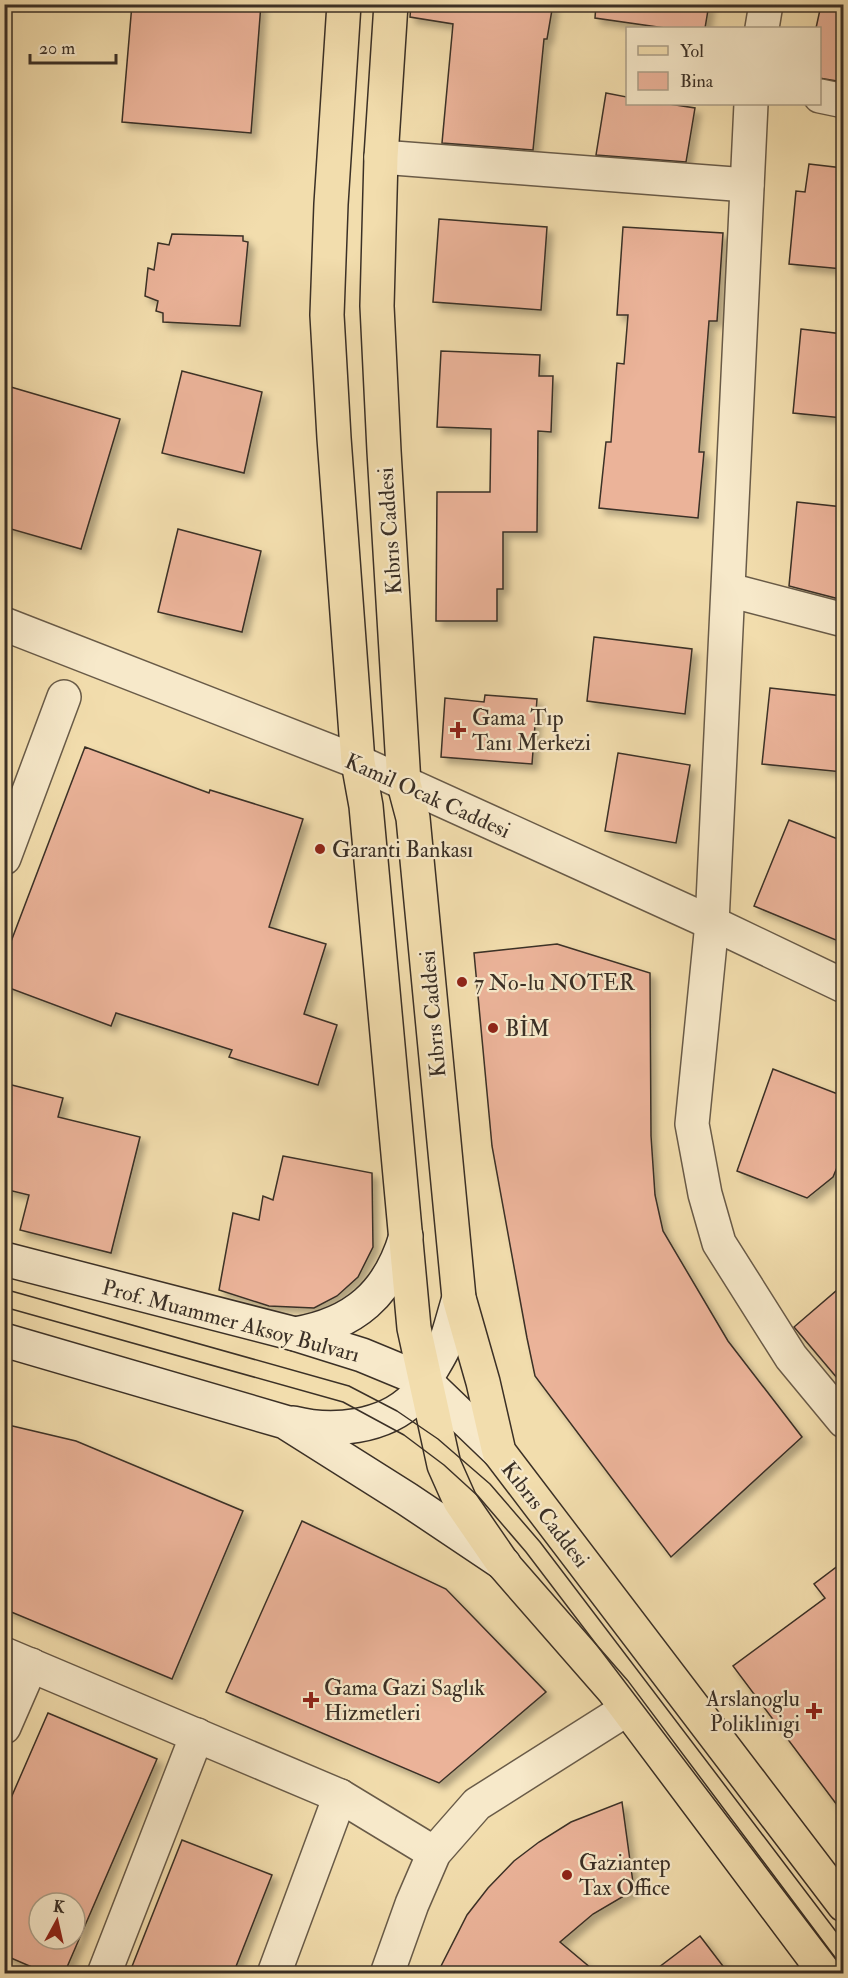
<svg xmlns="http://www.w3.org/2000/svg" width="848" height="1978" font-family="'IM FELL Double Pica',serif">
  <defs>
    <filter id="shadow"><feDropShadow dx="5.5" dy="5.5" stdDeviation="3" flood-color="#0004"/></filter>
  </defs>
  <rect width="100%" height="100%" fill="#f2ddad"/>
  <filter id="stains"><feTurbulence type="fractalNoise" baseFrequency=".00333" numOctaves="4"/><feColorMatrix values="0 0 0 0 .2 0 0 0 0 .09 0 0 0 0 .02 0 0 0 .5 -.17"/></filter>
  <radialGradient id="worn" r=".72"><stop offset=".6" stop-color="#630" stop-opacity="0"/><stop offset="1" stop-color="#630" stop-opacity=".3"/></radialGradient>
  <g fill="#ebb399" stroke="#3b3026" stroke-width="1.5" fill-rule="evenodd" filter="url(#shadow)">
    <path d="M132 4H261L251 133 122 122Z"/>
    <path d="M411 4H553L547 39H544L533 150 442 143 453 24 410 17Z"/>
    <path d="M596 4H709L705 28H665L595 18Z"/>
    <path d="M821 5 843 9V82L819 78V28H816Z"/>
    <path d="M606 93 627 97V104H669L695 108 686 162 596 155Z"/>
    <path d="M809 164 843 168V269L789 264 796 191 805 192Z"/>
    <path d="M439 219 547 227 541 310 433 302Z"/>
    <path d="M623 227 723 233 717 321H709L699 452H704L698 518 599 508 606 442H611L617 363 624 364 628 315H617Z"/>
    <path d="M172 234 243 236V241L248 242 240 326 163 322V313L156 311 158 301 145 296 148 268 154 270 158 243 169 245Z"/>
    <path d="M801 329 843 334V418L793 413Z"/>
    <path d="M441 351 540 355 539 376H553L551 432 538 431 537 532H503V589H497V621H436L437 492H490L491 429 437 427Z"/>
    <path d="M182 371 262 392 244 473 162 453Z"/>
    <path d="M4 385 120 419 81 549 4 527Z"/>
    <path d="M797 502 843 507V600L789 586Z"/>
    <path d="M178 529 261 551 242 632 158 612Z"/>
    <path d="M594 637 692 649 685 714 587 701Z"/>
    <path d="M770 688 843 696V772L762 764Z"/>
    <path d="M485 695 537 699 532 764 441 757 445 698 484 702Z"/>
    <path d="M85 747 209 793 210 790 303 819 269 927 326 944 304 1014 337 1025 318 1085 229 1057 232 1050 116 1013 111 1026 4 986V960Z"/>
    <path d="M618 753 690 765 676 843 605 831Z"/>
    <path d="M789 820 843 841V943L754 906Z"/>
    <path d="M557 944 650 973 651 1136 655 1195 663 1231 728 1341 802 1437 671 1557 535 1376 527 1338 492 1146 474 953Z"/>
    <path d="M773 1069 843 1096V1153L833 1177 807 1198 737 1171Z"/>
    <path d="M4 1083 63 1098 58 1117 140 1137 111 1253 20 1230 29 1195 4 1189Z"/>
    <path d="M283 1156 372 1173 373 1247 358 1277 337 1296 314 1308 269 1306 219 1290 233 1213 259 1220 263 1196 273 1200Z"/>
    <path d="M843 1285V1385L794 1327Z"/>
    <path d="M4 1424 76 1441 243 1511 172 1679 4 1609Z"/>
    <path d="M302 1521 446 1589 546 1692 439 1783 226 1692Z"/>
    <path d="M843 1562V1813L733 1666 825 1598 814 1584Z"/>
    <path d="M48 1713 157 1759 64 1974H48L4 1955V1814ZM39 1903H75V1939H39Z"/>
    <path d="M622 1802 634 1890 593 1914 560 1942 598 1974H437L467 1915 488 1888 514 1861 539 1842 571 1822Z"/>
    <path d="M182 1840 272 1875 233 1974H129Z"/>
    <path d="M700 1936 729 1974H650Z"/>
  </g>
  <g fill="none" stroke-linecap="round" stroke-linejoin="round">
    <defs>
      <g id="minor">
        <path d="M762 28 766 4"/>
        <path d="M820 96 844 101"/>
        <path d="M751 104 712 923 692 1124 705 1194 719 1243 791 1357 844 1421"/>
        <path d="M381 157 747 185"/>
        <path d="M729 590 844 620"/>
        <path d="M4 858 64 697"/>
        <path d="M4 1654 340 1796 434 1853"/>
        <path d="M4 1727 31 1665"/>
        <path d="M104 1974 197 1735"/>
        <path d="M274 1974 340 1796"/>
        <path d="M387 1974 412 1904 434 1853 477 1804 627 1709"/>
      </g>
      <path id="tertiary" d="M4 624 358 762 712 923 844 986"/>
      <g id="secondary">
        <path d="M4 1259 295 1334 362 1355 425 1381 499 1452"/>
        <path d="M295 1334C354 1324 389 1294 406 1236"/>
        <path d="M4 1340 285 1422 407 1499 504 1564"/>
        <path d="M293 1423C332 1433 384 1428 414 1398 419 1393 423 1385 426 1379 432 1368 439 1358 444 1347 450 1331 454 1314 459 1298"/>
      </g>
      <g id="primary">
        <path d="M344 4 331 204 327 315 334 438 358 762 366 806 414 1328 444 1465 460 1501 504 1565 614 1691 826 1974"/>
        <path d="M391 4 381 157 377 306 384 451 404 784 413 818 459 1298 483 1382 499 1452 844 1905"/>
      </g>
    </defs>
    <use href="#minor" stroke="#695b48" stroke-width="36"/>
    <use href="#tertiary" stroke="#695b48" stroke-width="36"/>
    <use href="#secondary" stroke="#3b3026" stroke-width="36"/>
    <use href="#primary" stroke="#3b3026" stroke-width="36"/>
    <use href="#minor" stroke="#f7e9ca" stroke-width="33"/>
    <use href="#tertiary" stroke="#f7e9ca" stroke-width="33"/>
    <use href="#secondary" stroke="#f7e9ca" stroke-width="33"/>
    <use href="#primary" stroke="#f2ddad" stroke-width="33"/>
    <g stroke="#3b3026" stroke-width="1.5">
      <path d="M4 1289 349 1386 397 1411 438 1439 490 1484 540 1542 844 1942"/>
      <path d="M4 1307 343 1402 404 1435 444 1465 478 1496 526 1552 844 1970"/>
    </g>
  </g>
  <g fill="#8f2418" stroke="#f7e9ca" stroke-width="2">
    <path d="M455 721h6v6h6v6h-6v6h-6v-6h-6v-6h6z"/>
    <circle cx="320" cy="849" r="6"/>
    <circle cx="462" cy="982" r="6"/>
    <circle cx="493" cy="1028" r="6"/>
    <path d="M308 1691h6v6h6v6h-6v6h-6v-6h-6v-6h6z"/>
    <path d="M811 1702h6v6h6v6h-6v6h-6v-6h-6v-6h6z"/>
    <circle cx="567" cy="1875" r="6"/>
  </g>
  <g text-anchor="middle" stroke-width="4.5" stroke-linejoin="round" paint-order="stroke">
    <g font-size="22" fill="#3b3026" stroke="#f7e9ca">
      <text transform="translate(389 531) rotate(-94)" y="8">Kıbrıs Caddesi</text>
      <text transform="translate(428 795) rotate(24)" y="8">Kamil Ocak Caddesi</text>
      <text transform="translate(432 1014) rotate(-95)" y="8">Kıbrıs Caddesi</text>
      <text transform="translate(231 1320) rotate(15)" y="8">Prof. Muammer Aksoy Bulvarı</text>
      <text transform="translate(546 1514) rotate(52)" y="8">Kıbrıs Caddesi</text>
    </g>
    <g font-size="22" fill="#3b3026" stroke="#f7e9ca" text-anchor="start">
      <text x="472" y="725">Gama Tıp<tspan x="472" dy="25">Tanı Merkezi</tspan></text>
      <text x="332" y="857">Garanti Bankası</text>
      <text x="474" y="990">7 No-lu NOTER</text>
      <text x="505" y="1036">BİM</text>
      <text x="324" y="1695">Gama Gazi Saglık<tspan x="324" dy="25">Hizmetleri</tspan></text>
      <text x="800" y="1706" text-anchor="end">Arslanoglu<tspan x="800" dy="25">Poliklinigi</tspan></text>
      <text x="579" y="1870">Gaziantep<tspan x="579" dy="25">Tax Office</tspan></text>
    </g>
  </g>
  <rect width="848" height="1978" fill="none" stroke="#f2ddad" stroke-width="24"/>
  <rect x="6" y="6" width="836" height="1966" fill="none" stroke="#3b3026" stroke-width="3"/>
  <rect x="12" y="12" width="824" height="1954" fill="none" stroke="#3b3026" stroke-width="1.5"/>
  <rect x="626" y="27" width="195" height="78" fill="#f7e9ca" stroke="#ac9f88" stroke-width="1.5"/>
  <rect x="638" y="46" width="30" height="9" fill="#f2ddad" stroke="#ac9f88" stroke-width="1.5"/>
  <text x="680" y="57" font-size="18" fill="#3b3026">Yol</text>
  <rect x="638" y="72" width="30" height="18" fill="#ebb399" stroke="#ac9f88" stroke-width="1.5"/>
  <text x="680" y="87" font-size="18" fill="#3b3026">Bina</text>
  <g transform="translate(57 1921) rotate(8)"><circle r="28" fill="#f7e9ca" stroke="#ac9f88" stroke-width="1.5"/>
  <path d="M0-4.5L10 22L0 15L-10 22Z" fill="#8f2418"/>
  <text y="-9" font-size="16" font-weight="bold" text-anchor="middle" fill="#3b3026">K</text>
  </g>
  <path d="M30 54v9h86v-9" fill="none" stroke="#3b3026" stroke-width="3"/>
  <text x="39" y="54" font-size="18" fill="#3b3026" stroke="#f7e9ca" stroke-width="4.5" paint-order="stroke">20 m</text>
  <rect width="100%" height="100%" filter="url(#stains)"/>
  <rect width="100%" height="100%" fill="url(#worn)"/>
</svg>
